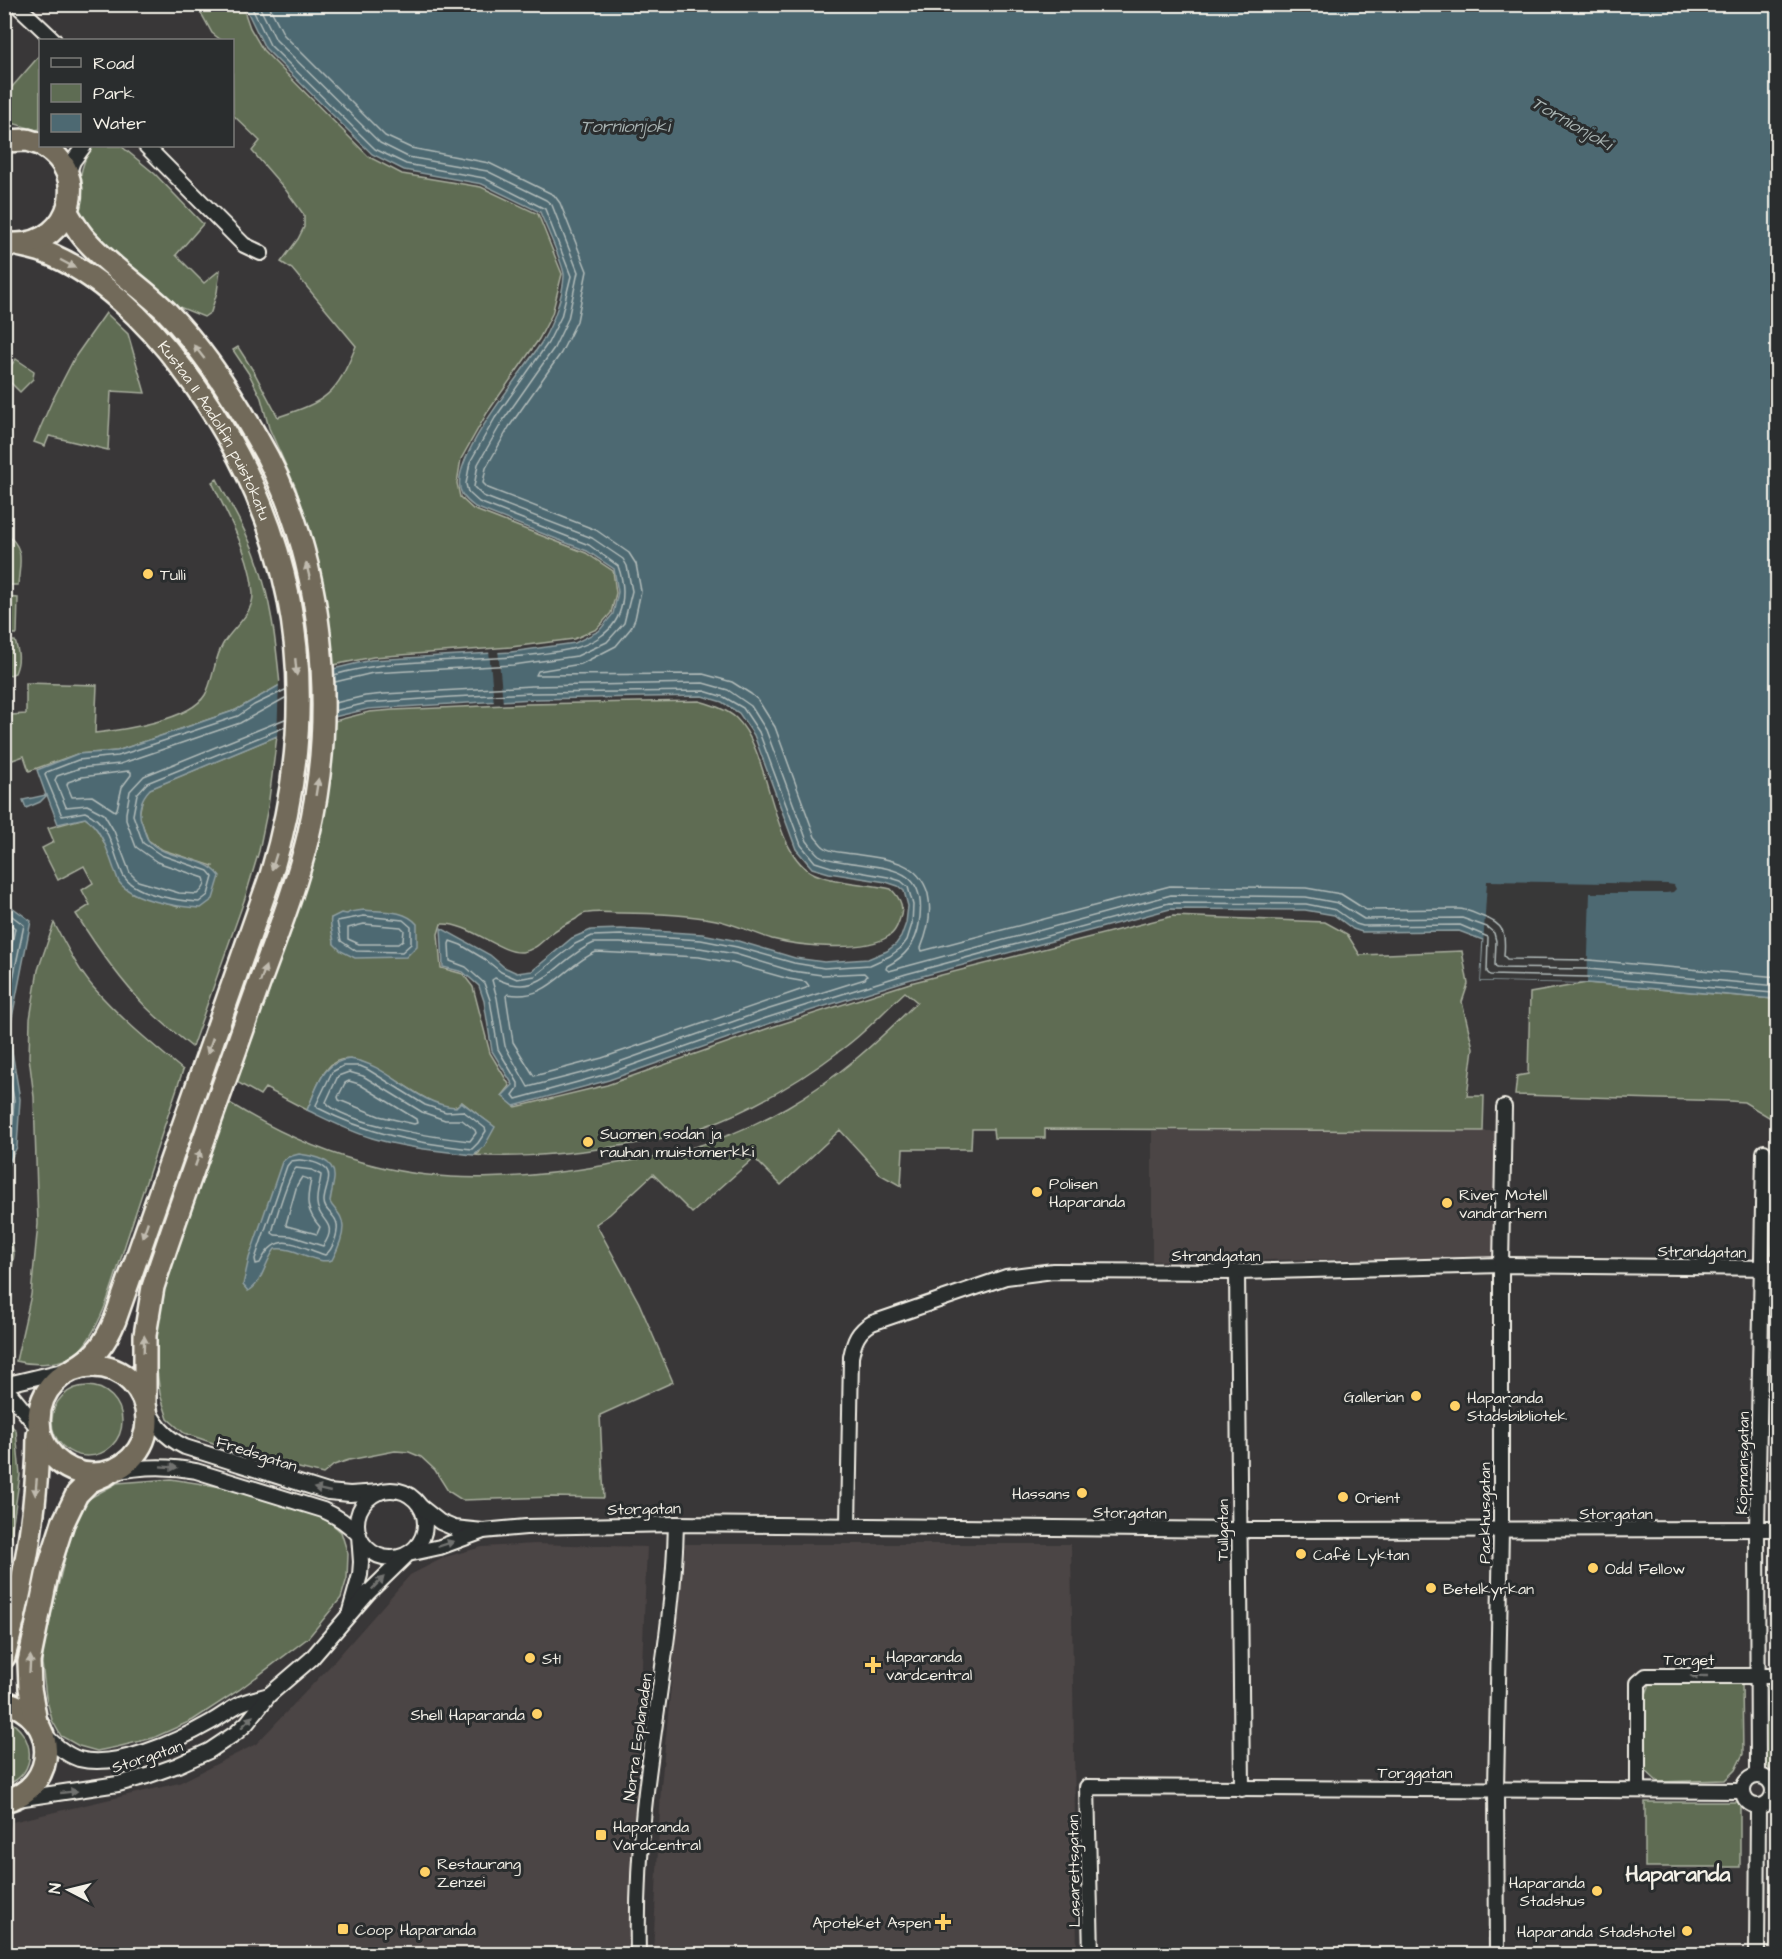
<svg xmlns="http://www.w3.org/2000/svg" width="1782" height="1959" font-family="'Architects Daughter',sans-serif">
  <rect width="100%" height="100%" fill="#393738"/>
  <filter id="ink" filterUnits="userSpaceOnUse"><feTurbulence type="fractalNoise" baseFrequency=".0167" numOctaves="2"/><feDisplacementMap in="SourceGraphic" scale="12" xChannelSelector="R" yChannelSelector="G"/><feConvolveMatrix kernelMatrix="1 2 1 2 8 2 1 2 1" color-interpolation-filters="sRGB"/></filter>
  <g filter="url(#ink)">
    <g fill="#4b4444">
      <path d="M1152 1131H1507L1501 1258 1152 1261Z"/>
      <path d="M535 1544 647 1547 630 1954H5V1841L12 1822 179 1783 256 1744 331 1665 410 1575 445 1557 482 1547Z"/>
      <path d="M685 1544H1071L1077 1954H653L661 1786Z"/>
    </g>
    <g fill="#5e6c53" stroke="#a9ae9e" stroke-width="1.5" fill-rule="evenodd">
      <path d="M205 5H242L250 28 263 50 369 157 402 174 481 187 538 214 562 274 552 314 539 339 487 413 461 459 457 483 460 497 473 509 586 553 613 571 616 593 611 613 597 629 574 639 511 647 373 657 333 665 324 595 296 488 269 428 261 398 249 374 233 350 238 347 254 372 278 417C327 401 336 395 356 346L292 269 281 262 298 239 304 227V215L285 189 252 151 260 141 233 115 232 40H221L212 33 200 11Z"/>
      <path d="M40 55V129L36 130 5 121V95Z"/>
      <path d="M92 146H121L155 174 203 224 176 255 204 283 220 270 217 292 211 312 204 317 167 302 109 252 79 217C79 188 77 171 92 146Z"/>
      <path d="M106 313 128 334 145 393 111 391 108 450 49 436 45 446 34 442 52 401 75 357Z"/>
      <path d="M16 359 34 371 33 379 20 392 5 377V373Z"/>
      <path d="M217 479C230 505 247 530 256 558 271 599 276 642 280 685L236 710 117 751 77 754 29 771 24 756 7 762 5 754 4 730 11 729V715L26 714V683L97 685 95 733C123 730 190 720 205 695 213 682 214 659 223 644 233 627 253 615 253 594 251 555 228 517 212 482Z"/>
      <path d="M4 532C26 548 20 561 18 585H5Z"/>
      <path d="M5 597 18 598 17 634H5Z"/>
      <path d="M4 641H15C19 653 20 661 15 673L5 677Z"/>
      <path d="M699 701C712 705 726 709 736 718 771 751 770 849 811 872 828 882 870 884 891 889 901 899 905 908 899 921 897 927 894 933 889 936 865 953 799 946 772 939 753 933 735 924 716 920 684 914 652 913 620 913 610 913 598 911 588 913 584 913 579 916 576 919 568 923 559 927 552 933 542 941 536 950 522 952 500 954 469 922 441 924L438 934 441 968 463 974 473 987 490 1053 510 1086 502 1096 516 1107 607 1085 769 1028 910 983 1173 916 1325 922 1347 934 1360 955 1462 951 1468 984 1462 1002 1473 1048 1467 1096H1484L1483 1131 1045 1129V1138H994L993 1129H972L971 1149H903L901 1186 881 1175 840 1130 781 1185 754 1158 692 1213 653 1174 610 1214 596 1224 639 1303 673 1382 600 1415 604 1498 552 1497 462 1500 448 1491 435 1470 421 1457 409 1452 395 1451 349 1460 334 1465 323 1474 254 1457 184 1433 168 1419 160 1394 154 1346 158 1312 173 1261 228 1102C273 1130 325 1154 377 1166 451 1185 532 1178 607 1165 635 1160 663 1156 691 1148 722 1139 759 1123 787 1107 839 1077 875 1044 917 1002L905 992C885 1010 867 1031 845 1047 802 1080 754 1109 703 1127 664 1140 623 1146 583 1151 546 1155 511 1158 474 1155L479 1153 494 1127 462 1102C438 1130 360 1030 328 1068 318 1079 314 1096 307 1110L265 1088 260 1095 235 1081 317 840 327 795 334 721 369 712 393 710 527 704ZM347 914 334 944C334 935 329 926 331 918Z"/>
      <path d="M277 736 268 807 259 851 245 898 192 1047C176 1034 160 1021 146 1007 119 979 96 946 76 914L90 905 82 890 93 883 84 866 58 880 42 848 54 842 48 828 85 818 94 824 132 893 178 907 213 866 163 850 148 840 139 815 143 796 149 789Z"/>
      <path d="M54 923C66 945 77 968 93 987 120 1018 152 1044 183 1070 164 1126 146 1183 127 1239 116 1272 103 1328 78 1352 63 1365 34 1366 16 1361L31 1295 38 1224 34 1097 29 1057 30 1019 38 970Z"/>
      <path d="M1587 983 1774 999V1075L1777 1076V1122L1744 1102 1730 1101 1515 1095 1517 1076 1528 1074 1530 993Z"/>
      <path d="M1777 1167V1254H1772Z"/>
      <path d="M12 1243 14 1254 5 1316V1248Z"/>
      <circle cx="87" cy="1421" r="35"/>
      <path d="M5 1420 16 1430 20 1475 5 1576Z"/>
      <path d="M171 1479 228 1488 325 1518 341 1532 348 1554 347 1578 341 1598 308 1638 239 1690 193 1720 153 1738 117 1747 97 1751 79 1746 61 1736 52 1720 46 1697 42 1663 44 1642 75 1518 90 1498 117 1483Z"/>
      <path d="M1742 1682 1743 1754 1735 1770 1725 1780 1658 1782 1645 1770 1646 1694 1650 1684Z"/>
      <path d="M1768 1683H1777V1777L1770 1770 1763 1759Z"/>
      <path d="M5 1719C36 1733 39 1775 5 1785Z"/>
      <rect x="1645" y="1802" width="95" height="65"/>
    </g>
    <g fill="#4d6972" stroke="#909fa1" stroke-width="1.5">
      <path d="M244 5H1777V1076H1774V999L1587 983 1481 981 1483 940 1459 931 1362 932 1353 929 1334 915 1305 910 1170 909 908 980 768 1024 609 1080 514 1106 502 1096 513 1085 492 1051 484 1001 479 986 463 972 443 967 441 928 490 955 504 967 517 973 532 971 572 938 591 930 621 929 702 934 738 941 795 958 824 962 868 959 887 951 896 944 901 937 906 923 908 906 904 891 898 886 886 882 829 873 812 868 796 849 754 735 739 713 722 702 702 696 533 699 368 709 334 717 277 736 150 789C141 798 137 811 142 823 144 828 145 837 149 841 167 861 203 854 220 876L213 899 201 908C179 907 133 901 119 882 117 878 116 873 114 869 107 850 102 829 85 818L58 824 47 795 40 802 26 808 23 800 46 795 37 770 77 754 117 751 236 710 280 685 333 669 371 660 511 652 575 643 599 631 613 614 618 592 614 569 587 551 475 507C471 504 465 499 462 494 444 463 526 369 543 340 553 323 563 296 564 276 565 267 544 223 540 212L482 184 404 170 372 154 265 48Z"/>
      <path d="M5 902 31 921 9 1033 20 1099 17 1147 5 1170Z"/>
      <path d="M364 910C382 912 404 909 417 924V946L406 957 355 958 341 951 334 944C334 935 329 926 331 918L341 913 347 914 350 912Z"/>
      <path d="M350 1059C389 1064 415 1105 456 1107L461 1102 495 1127 484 1147 474 1155C440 1151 405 1148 372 1138 349 1131 328 1120 307 1110 318 1087 321 1062 350 1059Z"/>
      <path d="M299 1154C314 1156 336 1159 334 1179 333 1187 331 1194 330 1202 333 1209 339 1212 341 1218 347 1230 338 1249 332 1260 315 1265 295 1246 275 1249 265 1261 262 1285 248 1291L243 1285 249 1258 282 1162 288 1157Z"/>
    </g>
    <g fill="#393738">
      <path d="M498 649 503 704H494L489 650Z"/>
      <path d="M333 666 334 721 277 739 279 682Z"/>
      <path d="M1487 881 1667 884 1674 885 1676 889 1673 892 1666 893H1590L1587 983 1481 981Z"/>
    </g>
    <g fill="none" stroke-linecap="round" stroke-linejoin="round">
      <g stroke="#b1bbb9" stroke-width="1.5">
        <path d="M250 4 270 45 375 149 406 164 484 178 545 209 571 276 561 317 548 343 495 418 470 462 466 484 468 492 479 502 589 545 618 566C627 590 625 620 601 636 583 649 562 651 540 654 472 663 400 656 334 675"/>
        <path d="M258 4 276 40 380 143 408 157 487 171 546 200 552 205 578 272 568 319 554 348 502 422 478 464 474 487 483 496 592 538 623 559 627 566 632 591 624 623 607 642 577 656 513 665 373 673 335 682"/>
        <path d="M268 4 284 35 385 136 411 148 489 163 554 195 560 203 587 271 577 321 561 353 509 427 486 468 483 483 488 488 596 530 629 553 636 564 641 591 635 619 631 628 616 646 581 664 538 671 536 675 703 674 732 682 751 694 758 700 775 727 815 837C818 840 821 845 824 847 830 852 839 852 846 853 878 858 918 857 928 894 932 912 928 931 921 948L922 951 1170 886 1306 888 1341 894 1366 910 1458 909C1466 909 1474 913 1481 916 1505 924 1506 933 1504 956L1507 959 1589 960 1778 977"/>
        <path d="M335 703 365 696 384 694 532 686 703 683 728 690 751 706 766 730 807 841C811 846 815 852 819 855 826 860 838 861 846 862 889 869 929 866 919 924 916 944 905 957 887 966L886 969 889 971 1171 895 1306 897 1338 903 1364 919 1462 918 1487 927 1494 933 1496 941 1495 965 1497 968 1588 969 1778 986"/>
        <path d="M334 711 367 703 451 697 532 693 704 691 724 697 743 708 759 732 801 845 815 862 831 867 888 877 901 881 908 887 913 905 912 924 907 940 901 948 890 956 870 965 824 968 794 963 737 947 701 940 621 935 592 936 575 944 535 976 517 979 501 972 486 960 461 945 450 941 449 944 450 961 466 967 484 983 490 1000 498 1049 518 1083V1088L513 1095 516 1099 607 1074 766 1018 906 974 1169 903 1306 904 1336 910 1356 924 1363 926 1460 925 1488 937 1487 972 1490 975 1588 977 1773 993 1778 995"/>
        <path d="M285 719 144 776 130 791 126 813V820L136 847 157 862 204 878C207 885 202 891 197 894L179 893 138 881 130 873 114 831 104 814 87 805 66 807 55 780 57 776 80 768 120 764 240 723 285 698"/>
        <path d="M285 727 147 783 137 794 133 815 143 843 161 855 208 871 213 877 208 895 199 902C180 901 137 895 125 878 122 875 121 869 119 865 112 845 107 821 85 812L62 816 45 775 47 772 78 760 118 756 238 716 254 705 285 690"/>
        <path d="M128 771 131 772V775L122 787 117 809 115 811 92 796 72 797 67 785 68 782 82 777Z"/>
        <path d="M4 910 24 925 4 1023"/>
        <path d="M364 916 403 920 411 927V944L402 952 356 951 341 941 337 921Z"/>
        <path d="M4 919 15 928 4 984"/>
        <path d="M364 924 401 927 404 930 403 940 398 944H359L348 939V928Z"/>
        <path d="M594 943H620L700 948 735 954 792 971 822 975 864 973 867 976 865 979 763 1011 605 1067 528 1087 505 1046 497 998 492 980 495 978C542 1002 555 959 594 943Z"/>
        <path d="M596 952 699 957 732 963 789 979 806 982 809 986 806 988 602 1058 534 1076 513 1042 506 996 508 994C548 1002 563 966 596 952Z"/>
        <path d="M4 1044 14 1100 11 1145 4 1158"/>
        <path d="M343 1066H360L367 1069 425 1105 446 1112 463 1111 485 1128 486 1131 478 1143 472 1149C416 1143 368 1134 318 1108L316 1105 332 1072Z"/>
        <path d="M349 1072 363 1076 422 1112 445 1120H462L475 1130 476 1133 470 1141C441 1138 342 1124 326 1102L338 1076Z"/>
        <path d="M349 1081 359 1084 416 1119 417 1123 414 1124 379 1116 339 1100 338 1097 345 1083Z"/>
        <path d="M299 1160C308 1161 319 1162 326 1169 333 1177 324 1191 324 1201 324 1211 333 1213 336 1221 340 1230 333 1250 325 1255 296 1246 277 1228 260 1263L256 1264 255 1259 287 1166 291 1161Z"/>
        <path d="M296 1168 312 1170 321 1175C320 1185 316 1194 317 1203 318 1222 340 1222 323 1246L291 1236 275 1235 272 1233C275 1221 288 1176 296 1168Z"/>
        <path d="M302 1177 311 1180C306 1201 306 1211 320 1227L317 1234 287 1226 286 1224 297 1185Z"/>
      </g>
      <defs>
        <g id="minor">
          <path d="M16 4 54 40"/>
          <path d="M146 146 244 245 261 253"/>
          <path d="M68 175 73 161 84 146"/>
          <path d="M1237 1272 1242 1789"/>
          <path d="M4 1385 75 1368"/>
          <path d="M4 1386 38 1428"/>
          <path d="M145 1403C154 1423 164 1437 185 1447L328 1492 350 1494 380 1492"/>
          <path d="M111 1473C140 1466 166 1465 196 1471L323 1510C337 1516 348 1524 359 1535L361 1562 360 1575 350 1611"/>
          <circle cx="391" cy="1524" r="34"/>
          <path d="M421 1507 440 1522 454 1528 483 1531 526 1527 676 1524 1239 1530 1778 1529"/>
          <path d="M848 1525 851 1357C854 1341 858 1331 872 1323L1006 1277 1053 1271 1237 1272 1501 1265 1778 1268"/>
          <path d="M42 1732C53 1743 64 1754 79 1759 117 1769 178 1741 211 1722 220 1717 229 1710 238 1705 247 1700 259 1698 269 1695"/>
          <path d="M1758 1775 1757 1529 1764 1152"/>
          <circle cx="1758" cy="1791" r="15"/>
          <path d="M1638 1789V1683L1646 1676H1778"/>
          <path d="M17 1799 118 1784 147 1776 178 1765 209 1751 236 1733 247 1723 269 1695 311 1659 368 1593 408 1554 440 1547 481 1532"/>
          <path d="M638 1954C637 1906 639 1857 644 1809 654 1714 674 1620 676 1524"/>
          <path d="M1091 1954 1087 1787 1743 1791"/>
          <path d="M1497 1954 1496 1788 1501 1530V1265L1504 1107"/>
          <path d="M1757 1954 1758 1806"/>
        </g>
        <g id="trunk">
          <path d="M4 141 27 140 40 144"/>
          <path d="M67 212C73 222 79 233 87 241 111 268 142 287 167 312 203 349 232 394 257 438 324 552 338 710 308 837 294 896 269 954 249 1012 217 1104 183 1195 153 1287L145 1335V1403"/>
          <path id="s1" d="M13 244C24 247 34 248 44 252 98 272 148 323 182 368 298 521 326 691 271 875L115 1320C106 1342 96 1356 75 1368"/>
          <path d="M17 244C72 243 91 173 43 146"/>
          <circle cx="93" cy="1420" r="54"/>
          <path d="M4 1657C23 1587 38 1507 38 1435"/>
          <path d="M4 1702C60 1715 59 1788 4 1801"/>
          <path d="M36 1722 30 1688 29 1662 48 1570 63 1523 77 1494 89 1482 107 1474"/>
        </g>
      </defs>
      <use href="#minor" stroke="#f4f1e8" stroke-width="18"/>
      <use href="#trunk" stroke="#f4f1e8" stroke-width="26"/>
      <use href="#minor" stroke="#2a2d2e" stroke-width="14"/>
      <use href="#trunk" stroke="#726b5a" stroke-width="21"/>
    </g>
    <defs><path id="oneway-solid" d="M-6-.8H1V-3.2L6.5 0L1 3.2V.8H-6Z" transform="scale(1.5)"/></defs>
    <g fill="#c0bbaf">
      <use href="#oneway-solid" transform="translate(68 264) rotate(28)"/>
      <use href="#oneway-solid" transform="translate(199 352) rotate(-128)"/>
      <use href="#oneway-solid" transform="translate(308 571) rotate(-104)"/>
      <use href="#oneway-solid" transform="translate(296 667) rotate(85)"/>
      <use href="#oneway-solid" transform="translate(317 787) rotate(-81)"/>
      <use href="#oneway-solid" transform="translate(274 862) rotate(107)"/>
      <use href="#oneway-solid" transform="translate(263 974) rotate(-71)"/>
      <use href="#oneway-solid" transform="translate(210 1046) rotate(109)"/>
      <use href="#oneway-solid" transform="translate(198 1158) rotate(-71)"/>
      <use href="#oneway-solid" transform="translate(145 1230) rotate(109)"/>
      <use href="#oneway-solid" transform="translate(144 1344) rotate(-88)"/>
      <use href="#oneway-solid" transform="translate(36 1487) rotate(95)"/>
      <use href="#oneway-solid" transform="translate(30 1664) rotate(-87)"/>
    </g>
    <g fill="#71726f">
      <use href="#oneway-solid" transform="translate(169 1467) rotate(4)"/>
      <use href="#oneway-solid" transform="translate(322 1490) rotate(-167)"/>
      <use href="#oneway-solid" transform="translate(446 1544) rotate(-18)"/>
      <use href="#oneway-solid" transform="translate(378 1583) rotate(-46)"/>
      <use href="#oneway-solid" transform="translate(1699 1676) rotate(180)"/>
      <use href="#oneway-solid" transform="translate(247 1722) rotate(-45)"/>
      <use href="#oneway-solid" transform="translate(69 1792) rotate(-6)"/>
    </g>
  </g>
  <g fill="#ffd166" stroke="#2a2d2e" stroke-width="2">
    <circle cx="148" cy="574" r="6"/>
    <circle cx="588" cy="1142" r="6"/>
    <circle cx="1037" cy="1192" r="6"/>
    <circle cx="1447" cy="1203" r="6"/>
    <circle cx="1416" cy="1396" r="6"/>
    <circle cx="1455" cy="1406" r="6"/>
    <circle cx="1082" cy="1493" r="6"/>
    <circle cx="1343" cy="1497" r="6"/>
    <circle cx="1301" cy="1554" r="6"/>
    <circle cx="1593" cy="1568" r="6"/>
    <circle cx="1431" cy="1588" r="6"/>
    <circle cx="530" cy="1658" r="6"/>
    <path d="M870 1656h6v6h6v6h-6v6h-6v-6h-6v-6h6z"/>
    <circle cx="537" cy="1714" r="6"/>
    <rect x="595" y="1829" width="12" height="12" rx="3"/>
    <circle cx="425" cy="1872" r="6"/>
    <circle cx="1597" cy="1891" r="6"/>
    <path d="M940 1913h6v6h6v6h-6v6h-6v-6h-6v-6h6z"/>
    <rect x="337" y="1923" width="12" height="12" rx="3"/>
    <circle cx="1687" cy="1931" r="6"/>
  </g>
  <g text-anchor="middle" stroke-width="6" stroke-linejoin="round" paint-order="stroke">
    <g font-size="16" fill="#f4f1e8" stroke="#2a2d2e">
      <text dy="6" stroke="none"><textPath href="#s1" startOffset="285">Kustaa II Aadolfin puistokatu</textPath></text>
      <text transform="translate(1702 1251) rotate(1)" y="6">Strandgatan</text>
      <text x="1216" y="1261">Strandgatan</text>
      <text transform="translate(257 1453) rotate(18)" y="6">Fredsgatan</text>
      <text transform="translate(1742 1463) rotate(-89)" y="6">Köpmansgatan</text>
      <text transform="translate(644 1508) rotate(-1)" y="6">Storgatan</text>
      <text transform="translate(1130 1512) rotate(1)" y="6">Storgatan</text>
      <text transform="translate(1484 1513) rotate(-90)" y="6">Packhusgatan</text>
      <text x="1616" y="1519">Storgatan</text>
      <text transform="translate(1222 1530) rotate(-90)" y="6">Tullgatan</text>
      <text x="1689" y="1665">Torget</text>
      <text transform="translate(637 1737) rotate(-82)" y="6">Norra Esplanaden</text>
      <text transform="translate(147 1756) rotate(-18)" y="6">Storgatan</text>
      <text x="1415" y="1778">Torggatan</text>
      <text transform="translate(1073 1871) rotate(-91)" y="6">Lasarettsgatan</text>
    </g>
    <g font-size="16" fill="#f4f1e8" stroke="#2a2d2e" text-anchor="start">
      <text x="160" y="580">Tulli</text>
      <text x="600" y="1139">Suomen sodan ja<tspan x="600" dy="18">rauhan muistomerkki</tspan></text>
      <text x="1049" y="1189">Polisen<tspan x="1049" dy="18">Haparanda</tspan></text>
      <text x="1459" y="1200">River Motell<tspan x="1459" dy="18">vandrarhem</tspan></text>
      <text x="1404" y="1402" text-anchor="end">Gallerian</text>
      <text x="1467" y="1403">Haparanda<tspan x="1467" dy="18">Stadsbibliotek</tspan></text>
      <text x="1070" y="1499" text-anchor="end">Hassans</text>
      <text x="1355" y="1503">Orient</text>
      <text x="1313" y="1560">Café Lyktan</text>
      <text x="1605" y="1574">Odd Fellow</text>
      <text x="1443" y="1594">Betelkyrkan</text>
      <text x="886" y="1662">Haparanda<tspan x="886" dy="18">vårdcentral</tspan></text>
      <text x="542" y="1664">St1</text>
      <text x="525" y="1720" text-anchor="end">Shell Haparanda</text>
      <text x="613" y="1832">Haparanda<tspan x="613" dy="18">Vårdcentral</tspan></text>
      <text x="437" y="1869">Restaurang<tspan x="437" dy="18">Zenzei</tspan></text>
      <text x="1585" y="1888" text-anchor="end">Haparanda<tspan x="1585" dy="18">Stadshus</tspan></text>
      <text x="931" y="1928" text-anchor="end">Apoteket Aspen</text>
      <text x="355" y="1935">Coop Haparanda</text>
      <text x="1675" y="1937" text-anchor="end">Haparanda Stadshotel</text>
    </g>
    <g font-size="18" font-style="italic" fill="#a9b4b3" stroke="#2a2d2e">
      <text transform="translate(1572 123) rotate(30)" y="6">Tornionjoki</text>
      <text x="625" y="132">Tornionjoki</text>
    </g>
    <g font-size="22" font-weight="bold" fill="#f4f1e8" stroke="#2a2d2e">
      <text x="1678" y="1881">Haparanda</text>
    </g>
  </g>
  <rect width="1782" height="1959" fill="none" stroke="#2a2d2e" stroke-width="24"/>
  <rect x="12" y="12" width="1758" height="1935" fill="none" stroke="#f4f1e8" stroke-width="2" filter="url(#ink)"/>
  <rect x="39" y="39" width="195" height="108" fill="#2a2d2e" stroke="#7b7b78" stroke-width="1.5"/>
  <rect x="51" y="58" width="30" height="9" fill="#2a2d2e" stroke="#7b7b78" stroke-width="1.5"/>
  <text x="93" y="69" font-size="18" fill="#f4f1e8">Road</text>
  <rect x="51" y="84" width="30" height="18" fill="#5e6c53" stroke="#7b7b78" stroke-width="1.5"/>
  <text x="93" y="99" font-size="18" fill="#f4f1e8">Park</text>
  <rect x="51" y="114" width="30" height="18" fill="#4d6972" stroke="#7b7b78" stroke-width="1.5"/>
  <text x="93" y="129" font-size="18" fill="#f4f1e8">Water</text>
  <g transform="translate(69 1890) rotate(277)" stroke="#2a2d2e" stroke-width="4.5" paint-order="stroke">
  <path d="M0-4.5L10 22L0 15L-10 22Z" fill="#f4f1e8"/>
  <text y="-9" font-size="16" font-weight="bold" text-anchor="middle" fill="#f4f1e8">N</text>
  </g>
</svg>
